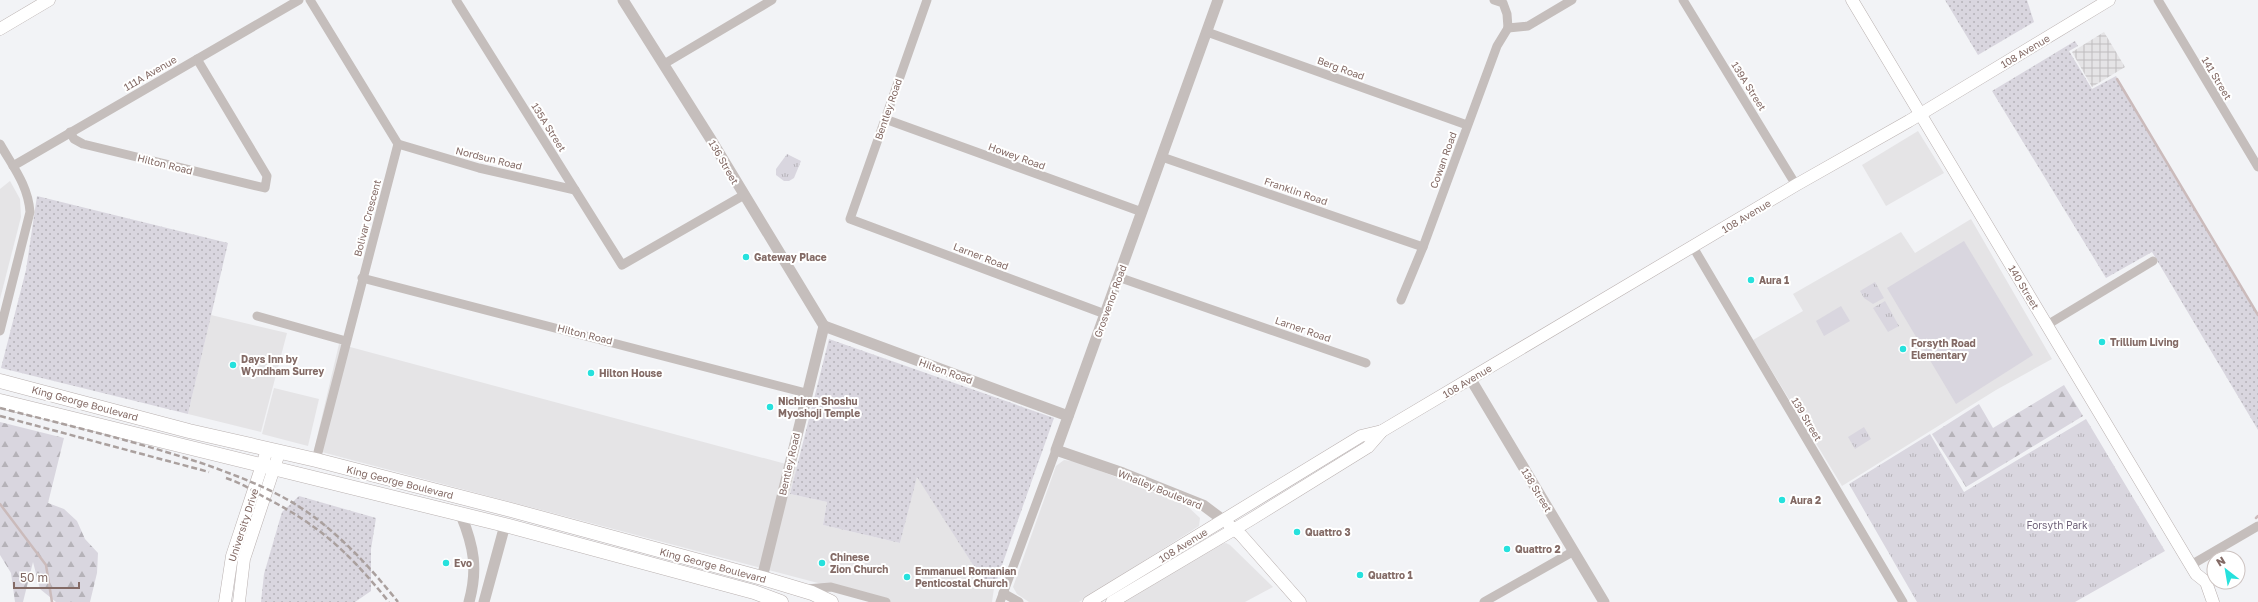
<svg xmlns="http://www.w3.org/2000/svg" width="2258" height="602" font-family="'Golos Text',sans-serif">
  <defs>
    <pattern id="industrial-grid" width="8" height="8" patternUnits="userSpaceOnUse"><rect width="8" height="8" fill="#e5e4e6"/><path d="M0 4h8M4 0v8" fill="none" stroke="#bfbdbe"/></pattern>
    <pattern id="grass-dots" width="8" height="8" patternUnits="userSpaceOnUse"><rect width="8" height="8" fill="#d9d6df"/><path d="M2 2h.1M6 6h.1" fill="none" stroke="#b5b2b8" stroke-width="1.8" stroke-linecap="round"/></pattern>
    <pattern id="forest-firs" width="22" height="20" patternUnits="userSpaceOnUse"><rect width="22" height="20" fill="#d9d6df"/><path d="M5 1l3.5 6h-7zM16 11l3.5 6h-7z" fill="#b5b2b8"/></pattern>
    <pattern id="park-tufts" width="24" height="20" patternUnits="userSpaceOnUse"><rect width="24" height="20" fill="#d9d6df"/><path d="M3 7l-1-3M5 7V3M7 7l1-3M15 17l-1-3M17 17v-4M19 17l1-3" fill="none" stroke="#b5b2b8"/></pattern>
  </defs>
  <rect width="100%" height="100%" fill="#f2f3f6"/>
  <g fill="#e5e4e6">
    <path d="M1918 131 1944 173 1886 206 1862 165Z"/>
    <path d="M10 181 20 199 21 217 0 299V189Z"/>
    <path d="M1971 219 2052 359 1996 390 1842 486 1753 340 1803 311 1793 294 1901 232 1915 253Z"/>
    <path d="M211 315 287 333 261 432 188 414Z"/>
    <path d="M339 344 797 467 790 494 827 502 823 525 900 543 917 476 980 576 994 588 992 602H890L314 450Z"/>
    <path d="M274 388 319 399 308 446 262 434Z"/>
    <path d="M1064 460 1078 462 1186 505 1200 518 1199 526 1079 602H1029L1017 594 1013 587 1056 466Z"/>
    <path d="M1226 543 1230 545 1273 587 1245 602H1125L1220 544Z"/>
  </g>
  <path fill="url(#industrial-grid)" d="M2104 32 2125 67 2092 87 2072 52Z"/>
  <g fill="url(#grass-dots)">
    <path d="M1945 0H2027L2034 22 1978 55Z"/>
    <path d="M2075 41 2078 46 2069 51 2092 89 2116 76 2258 314V430L2152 252 2106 278 1992 91Z"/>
    <path d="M37 196 228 243 188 414 1 368 26 270Z"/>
    <path d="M829 339 1054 418 994 588 980 576 917 477 900 543 823 525 827 502 790 494Z"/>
    <path d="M299 496 376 518 371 549V591L355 602H261L264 574 282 512Z"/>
  </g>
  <g fill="url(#forest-firs)">
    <path d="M2064 385 2083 416 1966 487 1932 434 1979 404 1993 428Z"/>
    <path d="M0 422 64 438 48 503 64 509 77 521 85 539 98 553 97 573 90 602H56L40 589 33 562 23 602H15L11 573 0 555Z"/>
  </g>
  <g fill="url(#park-tufts)">
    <path d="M787 154 801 161 794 178 789 181H784L776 175V169Z"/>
    <path d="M1875 282 1884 298 1873 304 1864 298 1860 291Z"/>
    <path d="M1885 301 1899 326 1888 332 1873 308Z"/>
    <path d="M2086 419 2165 551 2075 602H1917L1849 484 1930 434 1964 492Z"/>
    <path d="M1864 427 1871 439 1855 449 1848 437Z"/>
  </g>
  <g fill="#d9d6df">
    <path d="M1964 241 2033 355 1956 404 1887 288Z"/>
    <path d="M1841 306 1850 321 1824 336 1816 321Z"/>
  </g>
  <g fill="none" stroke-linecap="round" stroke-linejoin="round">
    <g stroke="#cbbbbb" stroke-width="2.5">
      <path d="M2117 79 2258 315"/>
      <path d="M0 504 46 565 52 602"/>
      <path d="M2256 518 2258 516"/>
    </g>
    <defs>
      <g id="secondary">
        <path d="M1852 0 2196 574 2206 582 2213 602"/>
        <path d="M0 29 49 0"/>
        <path d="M1229 525 1241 535 1300 602"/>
        <path d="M225 602 232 556 267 450"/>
        <path d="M239 602 244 559 279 453"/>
        <path d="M1089 602 1361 436 1382 431"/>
        <path d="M1112 602 1250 520 1368 447 1382 431 1796 185 1909 121 2109 0"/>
      </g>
      <g id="primary">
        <path d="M0 381 189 431 316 460 511 510 762 578 812 593 831 602"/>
        <path d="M0 401 505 525 754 592 781 602"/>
      </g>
    </defs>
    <use href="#secondary" stroke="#b9b0af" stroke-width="13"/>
    <use href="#primary" stroke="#b9b1b0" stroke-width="15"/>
    <g stroke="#c5bebc" stroke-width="9">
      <path d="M310 0 398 144 316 460"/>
      <path d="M456 0 622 265 744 195"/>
      <path d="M927 0 850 219 1105 314"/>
      <path d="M1494 0 1503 3 1507 14 1508 28"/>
      <path d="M1683 0 1796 185"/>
      <path d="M2158 0 2258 167"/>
      <path d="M1508 28 1528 26 1572 0"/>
      <path d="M1207 32 1467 125"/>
      <path d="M664 64 772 0"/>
      <path d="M885 119 1142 212"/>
      <path d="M70 132 74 139 83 144 265 188 267 176 197 59"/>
      <path d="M0 144C13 167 28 185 30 212L0 331"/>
      <path d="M398 144 479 168 575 190"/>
      <path d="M1162 157 1423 247"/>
      <path d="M13 166 299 0"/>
      <path d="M1693 247 1903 602"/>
      <path d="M1118 277 1366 363"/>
      <path d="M362 278 806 393"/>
      <path d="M1401 300 1423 247 1497 46 1508 28"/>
      <path d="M257 316 346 341"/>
      <path d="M2047 325 2153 261"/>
      <path d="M2191 565 2258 526"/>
      <path d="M806 589 831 587 886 602"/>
      <path d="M1003 593 1019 602"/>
      <path d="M1000 602 1056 450"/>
      <path d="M1484 602 1574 551"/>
    </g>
    <g stroke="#c5bebc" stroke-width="11">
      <path d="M623 0 710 138 824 326"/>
      <path d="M1218 0 1056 450 1123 473 1203 505 1223 520"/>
      <path d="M824 326 1068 416"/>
      <path d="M1470 378 1604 602"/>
      <path d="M461 515C474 547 478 569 469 602"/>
      <path d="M762 578 824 326"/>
      <path d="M484 602 505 525"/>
    </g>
    <use href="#secondary" stroke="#fff" stroke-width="12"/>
    <use href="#primary" stroke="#fff" stroke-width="14"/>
    <g stroke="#aaa09e" stroke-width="2.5" stroke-dasharray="6 3" stroke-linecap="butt">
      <path d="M0 408C70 426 139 442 207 465 246 479 285 494 318 520 348 543 374 572 398 602"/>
      <path d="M0 416 209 472"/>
      <path d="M226 478C239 482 252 490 264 497 321 526 349 553 389 602"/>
    </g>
  </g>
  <g fill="#26e1dd" stroke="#fff" stroke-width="1.5">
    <circle cx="746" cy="257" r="4"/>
    <circle cx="1751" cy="280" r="4"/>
    <circle cx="2102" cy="342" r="4"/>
    <circle cx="1903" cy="349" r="4"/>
    <circle cx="233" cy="365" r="4"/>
    <circle cx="591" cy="373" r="4"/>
    <circle cx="770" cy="407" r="4"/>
    <circle cx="1782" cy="500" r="4"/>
    <circle cx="1297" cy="532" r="4"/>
    <circle cx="1507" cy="549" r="4"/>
    <circle cx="446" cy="563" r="4"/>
    <circle cx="822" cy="563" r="4"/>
    <circle cx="1360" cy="575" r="4"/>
    <circle cx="907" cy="577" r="4"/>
  </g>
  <g text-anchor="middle" stroke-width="4" stroke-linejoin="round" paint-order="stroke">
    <g font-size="10" fill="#836a65" stroke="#fff">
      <text transform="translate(2025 51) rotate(-31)" y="4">108 Avenue</text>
      <text transform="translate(1341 68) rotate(20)" y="4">Berg Road</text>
      <text transform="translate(150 73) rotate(-30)" y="4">111A Avenue</text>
      <text transform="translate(2217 78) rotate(59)" y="4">141 Street</text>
      <text transform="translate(1749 86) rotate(58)" y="4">139A Street</text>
      <text transform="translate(888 109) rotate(-71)" y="4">Bentley Road</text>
      <text transform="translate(549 127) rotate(58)" y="4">135A Street</text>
      <text transform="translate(1017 156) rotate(20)" y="4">Howey Road</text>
      <text transform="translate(489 158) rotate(14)" y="4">Nordsun Road</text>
      <text transform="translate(1443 160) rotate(-70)" y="4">Cowan Road</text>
      <text transform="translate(724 162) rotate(60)" y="4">136 Street</text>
      <text transform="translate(165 164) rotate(14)" y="4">Hilton Road</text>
      <text transform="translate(1296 191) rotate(19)" y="4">Franklin Road</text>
      <text transform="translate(1746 216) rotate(-31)" y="4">108 Avenue</text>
      <text transform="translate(367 218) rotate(-75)" y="4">Bolivar Crescent</text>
      <text transform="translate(981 256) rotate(21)" y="4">Larner Road</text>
      <text transform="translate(2024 287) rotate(59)" y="4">140 Street</text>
      <text transform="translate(1110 301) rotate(-70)" y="4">Grosvenor Road</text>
      <text transform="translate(1303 329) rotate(19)" y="4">Larner Road</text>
      <text transform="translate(585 334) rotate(14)" y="4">Hilton Road</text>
      <text transform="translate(946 371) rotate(20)" y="4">Hilton Road</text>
      <text transform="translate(1467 381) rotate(-31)" y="4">108 Avenue</text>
      <text transform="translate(85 403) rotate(15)" y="4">King George Boulevard</text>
      <text transform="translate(1807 419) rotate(59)" y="4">139 Street</text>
      <text transform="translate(789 464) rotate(-77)" y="4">Bentley Road</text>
      <text transform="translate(400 482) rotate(14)" y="4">King George Boulevard</text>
      <text transform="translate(1160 489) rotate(22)" y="4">Whalley Boulevard</text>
      <text transform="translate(1537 490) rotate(59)" y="4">138 Street</text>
      <text transform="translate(243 525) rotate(-72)" y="4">University Drive</text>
      <text transform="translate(1183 545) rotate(-32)" y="4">108 Avenue</text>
      <text transform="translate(713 565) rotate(15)" y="4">King George Boulevard</text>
    </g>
    <g font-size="10" font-weight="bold" fill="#836a65" stroke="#fff" text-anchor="start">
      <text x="754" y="261">Gateway Place</text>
      <text x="1759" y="284">Aura 1</text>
      <text x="2110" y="346">Trillium Living</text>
      <text x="1911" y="347">Forsyth Road<tspan x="1911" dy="12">Elementary</tspan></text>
      <text x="241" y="363">Days Inn by<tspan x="241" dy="12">Wyndham Surrey</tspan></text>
      <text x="599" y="377">Hilton House</text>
      <text x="778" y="405">Nichiren Shoshu<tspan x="778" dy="12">Myoshoji Temple</tspan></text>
      <text x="1790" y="504">Aura 2</text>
      <text x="1305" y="536">Quattro 3</text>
      <text x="1515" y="553">Quattro 2</text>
      <text x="830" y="561">Chinese<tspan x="830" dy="12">Zion Church</tspan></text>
      <text x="454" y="567">Evo</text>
      <text x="915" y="575">Emmanuel Romanian<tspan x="915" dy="12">Penticostal Church</tspan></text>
      <text x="1368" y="579">Quattro 1</text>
    </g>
    <g font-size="10" fill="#70637a" stroke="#fff">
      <text x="2057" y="529">Forsyth Park</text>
    </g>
  </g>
  <g transform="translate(2226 570) rotate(329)"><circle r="19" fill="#ffffff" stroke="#cdc3c1"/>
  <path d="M0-3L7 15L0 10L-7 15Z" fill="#26e1dd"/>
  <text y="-6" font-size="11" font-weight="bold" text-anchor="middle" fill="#836a65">N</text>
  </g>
  <path d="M14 582v6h65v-6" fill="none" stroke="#836a65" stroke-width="2"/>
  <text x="20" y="582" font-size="12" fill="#836a65" stroke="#ffffff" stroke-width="3" paint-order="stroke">50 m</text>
</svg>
